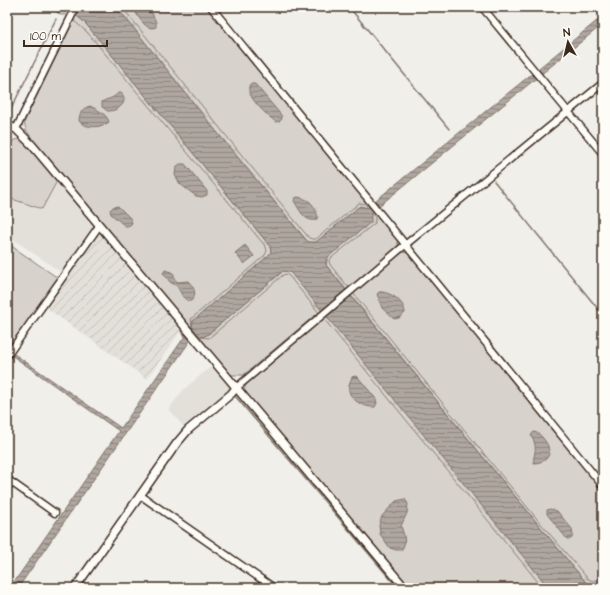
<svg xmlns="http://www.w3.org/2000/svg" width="610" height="595" font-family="'Architects Daughter',sans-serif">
  <defs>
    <pattern id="industrial-furrows" width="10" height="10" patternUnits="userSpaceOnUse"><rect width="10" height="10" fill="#e3e0da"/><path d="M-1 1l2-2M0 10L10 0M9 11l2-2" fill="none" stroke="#c4c0bb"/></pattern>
    <pattern id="wetland-marsh" width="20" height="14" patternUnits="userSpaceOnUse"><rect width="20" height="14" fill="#d7d2cc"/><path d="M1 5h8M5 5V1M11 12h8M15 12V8" fill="none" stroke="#b9b4af"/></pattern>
    <pattern id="water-rules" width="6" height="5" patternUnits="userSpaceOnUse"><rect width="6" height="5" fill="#aea69f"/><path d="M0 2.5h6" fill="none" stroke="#8f8781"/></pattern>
  </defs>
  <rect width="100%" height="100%" fill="#f1efea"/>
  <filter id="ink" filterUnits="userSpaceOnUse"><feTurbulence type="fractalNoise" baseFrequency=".025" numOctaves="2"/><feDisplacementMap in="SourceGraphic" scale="8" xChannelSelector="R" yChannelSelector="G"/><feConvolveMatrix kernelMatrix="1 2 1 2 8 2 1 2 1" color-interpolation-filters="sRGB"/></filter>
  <g filter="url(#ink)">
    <g fill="#e3e0da">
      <path d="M57 181 95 226 62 273 7 235V201L8 198 42 209Z"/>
      <path d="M213 365 231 388 184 427 172 413 168 410 184 389Z"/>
    </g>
    <path fill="url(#industrial-furrows)" d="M96 234H101L182 329 147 379 45 307Z"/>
    <g fill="#d7d2cc" stroke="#897e75">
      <path d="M80 7H208L398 240V247L355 283 359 288 402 252 410 253 603 489V588H410L244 391 246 384 319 323 314 316 246 373 243 375H230L183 321 34 141 26 130 24 122Z"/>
      <path d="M20 139 33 150 57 181 42 209 9 198 7 201V149L14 140Z"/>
      <path d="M7 243 58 278 9 348 7 347Z"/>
    </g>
    <g fill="url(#wetland-marsh)" stroke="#897e75">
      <path d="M50 7H59L60 10C71 10 78 16 86 24L270 246 271 252 269 255 193 321 192 327 191 319 265 255 267 251 266 247 87 32 67 15H61Z"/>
      <path d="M115 7H122L309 238 312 239H316L359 203 366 204 367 208 360 206 316 242H308L216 131 124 16Z"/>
      <path d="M371 214 375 216V223L330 259 329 262 331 266 537 519 588 579 593 581 598 579 603 575V579C598 583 594 587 588 585L326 265 328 257Z"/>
      <path d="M283 271H287L292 273 549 588H543L289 276 286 274 283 275 209 338 201 337 207 335Z"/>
    </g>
    <g fill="url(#water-rules)" stroke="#80746b">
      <path d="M59 7 115 8 124 16 216 131 305 239C308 242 310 243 316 242L360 206 367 208 375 201 603 16V24L379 206 371 214V222L328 257 326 260V265L344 288 588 585 594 586 603 579V588H549L290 272 283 271 207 335 201 337 192 327 193 321 269 255 271 252 270 246 86 24C78 16 71 11 59 10Z"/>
      <path d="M132 7H149L156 22V27C145 32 138 15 132 7Z"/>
      <path d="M250 84H255L281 115 282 119 280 121 276 122C268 116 243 95 250 84Z"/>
      <path d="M118 93H121C122 93 124 98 124 99 125 106 114 112 107 111 106 110 104 108 102 107V102C107 98 112 100 118 93Z"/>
      <path d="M90 106C98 110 107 114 109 122 101 128 86 129 79 121 79 114 82 108 90 106Z"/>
      <path d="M180 164H185L207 191V195L202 197 196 196 180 184 175 175 176 167Z"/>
      <path d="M298 197C311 200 314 204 318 217L316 220C304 222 300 210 294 201L295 198Z"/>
      <path d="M118 206 130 218 132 223 129 226H125L111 214 110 210 113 207Z"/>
      <path d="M245 245 254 256 244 264 235 253Z"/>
      <path d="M165 270 171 272 174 274V279L178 282 188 281C194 287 198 294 191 301H188L183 297 177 286 170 282 163 273Z"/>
      <path d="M379 292C390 291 405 302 405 313L399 318 394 319 382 308 377 294Z"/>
      <path d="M180 330 188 337 190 341 18 588H10L119 431 7 352V349L121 428 185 336Z"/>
      <path d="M355 376 358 377 376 399 377 403 375 407C366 408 354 402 350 394 347 388 350 382 352 377Z"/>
      <path d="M534 432C538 433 539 434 542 437 553 449 552 462 534 463 533 459 534 457 535 452 536 446 534 440 531 435Z"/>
      <path d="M405 499 408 504 407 513 401 526C403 533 408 543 401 550H396L390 548 380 534 379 525 382 516 396 501Z"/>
      <path d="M550 509 557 511 572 529 573 536 571 539H567L547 514V510Z"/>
    </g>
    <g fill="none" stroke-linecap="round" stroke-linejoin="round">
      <g stroke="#80746b" stroke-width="1.5">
        <path d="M349 7 449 129"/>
        <path d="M59 13 62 7"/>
        <path d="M7 113H9L56 19"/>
        <path d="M494 181 603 315"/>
        <path d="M236 397 398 588"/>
        <path d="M88 583 96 588"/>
      </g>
      <defs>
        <g id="minor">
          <path d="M211 7 603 486"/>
          <path d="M482 7 603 154"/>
          <path d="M16 129 76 7"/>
          <path d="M7 356 99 226"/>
          <path d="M236 388 405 245 603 83"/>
          <path d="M7 479 55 513"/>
          <path d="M140 495 274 588"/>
        </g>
        <g id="tertiary">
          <path d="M7 125 16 129 32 145 405 588"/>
          <path d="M75 588 177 443 188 430 231 394 236 388"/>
        </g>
      </defs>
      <use href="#minor" stroke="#3b2a1e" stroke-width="9"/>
      <use href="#tertiary" stroke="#3b2a1e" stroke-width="10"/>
      <use href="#minor" stroke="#fdfcf7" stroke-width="6"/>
      <use href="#tertiary" stroke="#fdfcf7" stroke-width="7"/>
    </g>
  </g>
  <rect width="610" height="595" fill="none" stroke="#fdfcf7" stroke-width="24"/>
  <rect x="12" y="12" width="586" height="571" fill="none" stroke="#3b2a1e" stroke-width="1.5" filter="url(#ink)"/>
  <g transform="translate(568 42) rotate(352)" stroke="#fdfcf7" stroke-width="3" paint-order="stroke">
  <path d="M0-3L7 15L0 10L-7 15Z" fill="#3b2a1e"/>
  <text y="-6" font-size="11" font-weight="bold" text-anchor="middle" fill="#3b2a1e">N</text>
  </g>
  <path d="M24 40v6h83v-6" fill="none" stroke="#3b2a1e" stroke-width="2"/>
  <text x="30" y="40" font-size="12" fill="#3b2a1e" stroke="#fdfcf7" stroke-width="3" paint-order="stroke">100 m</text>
</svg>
